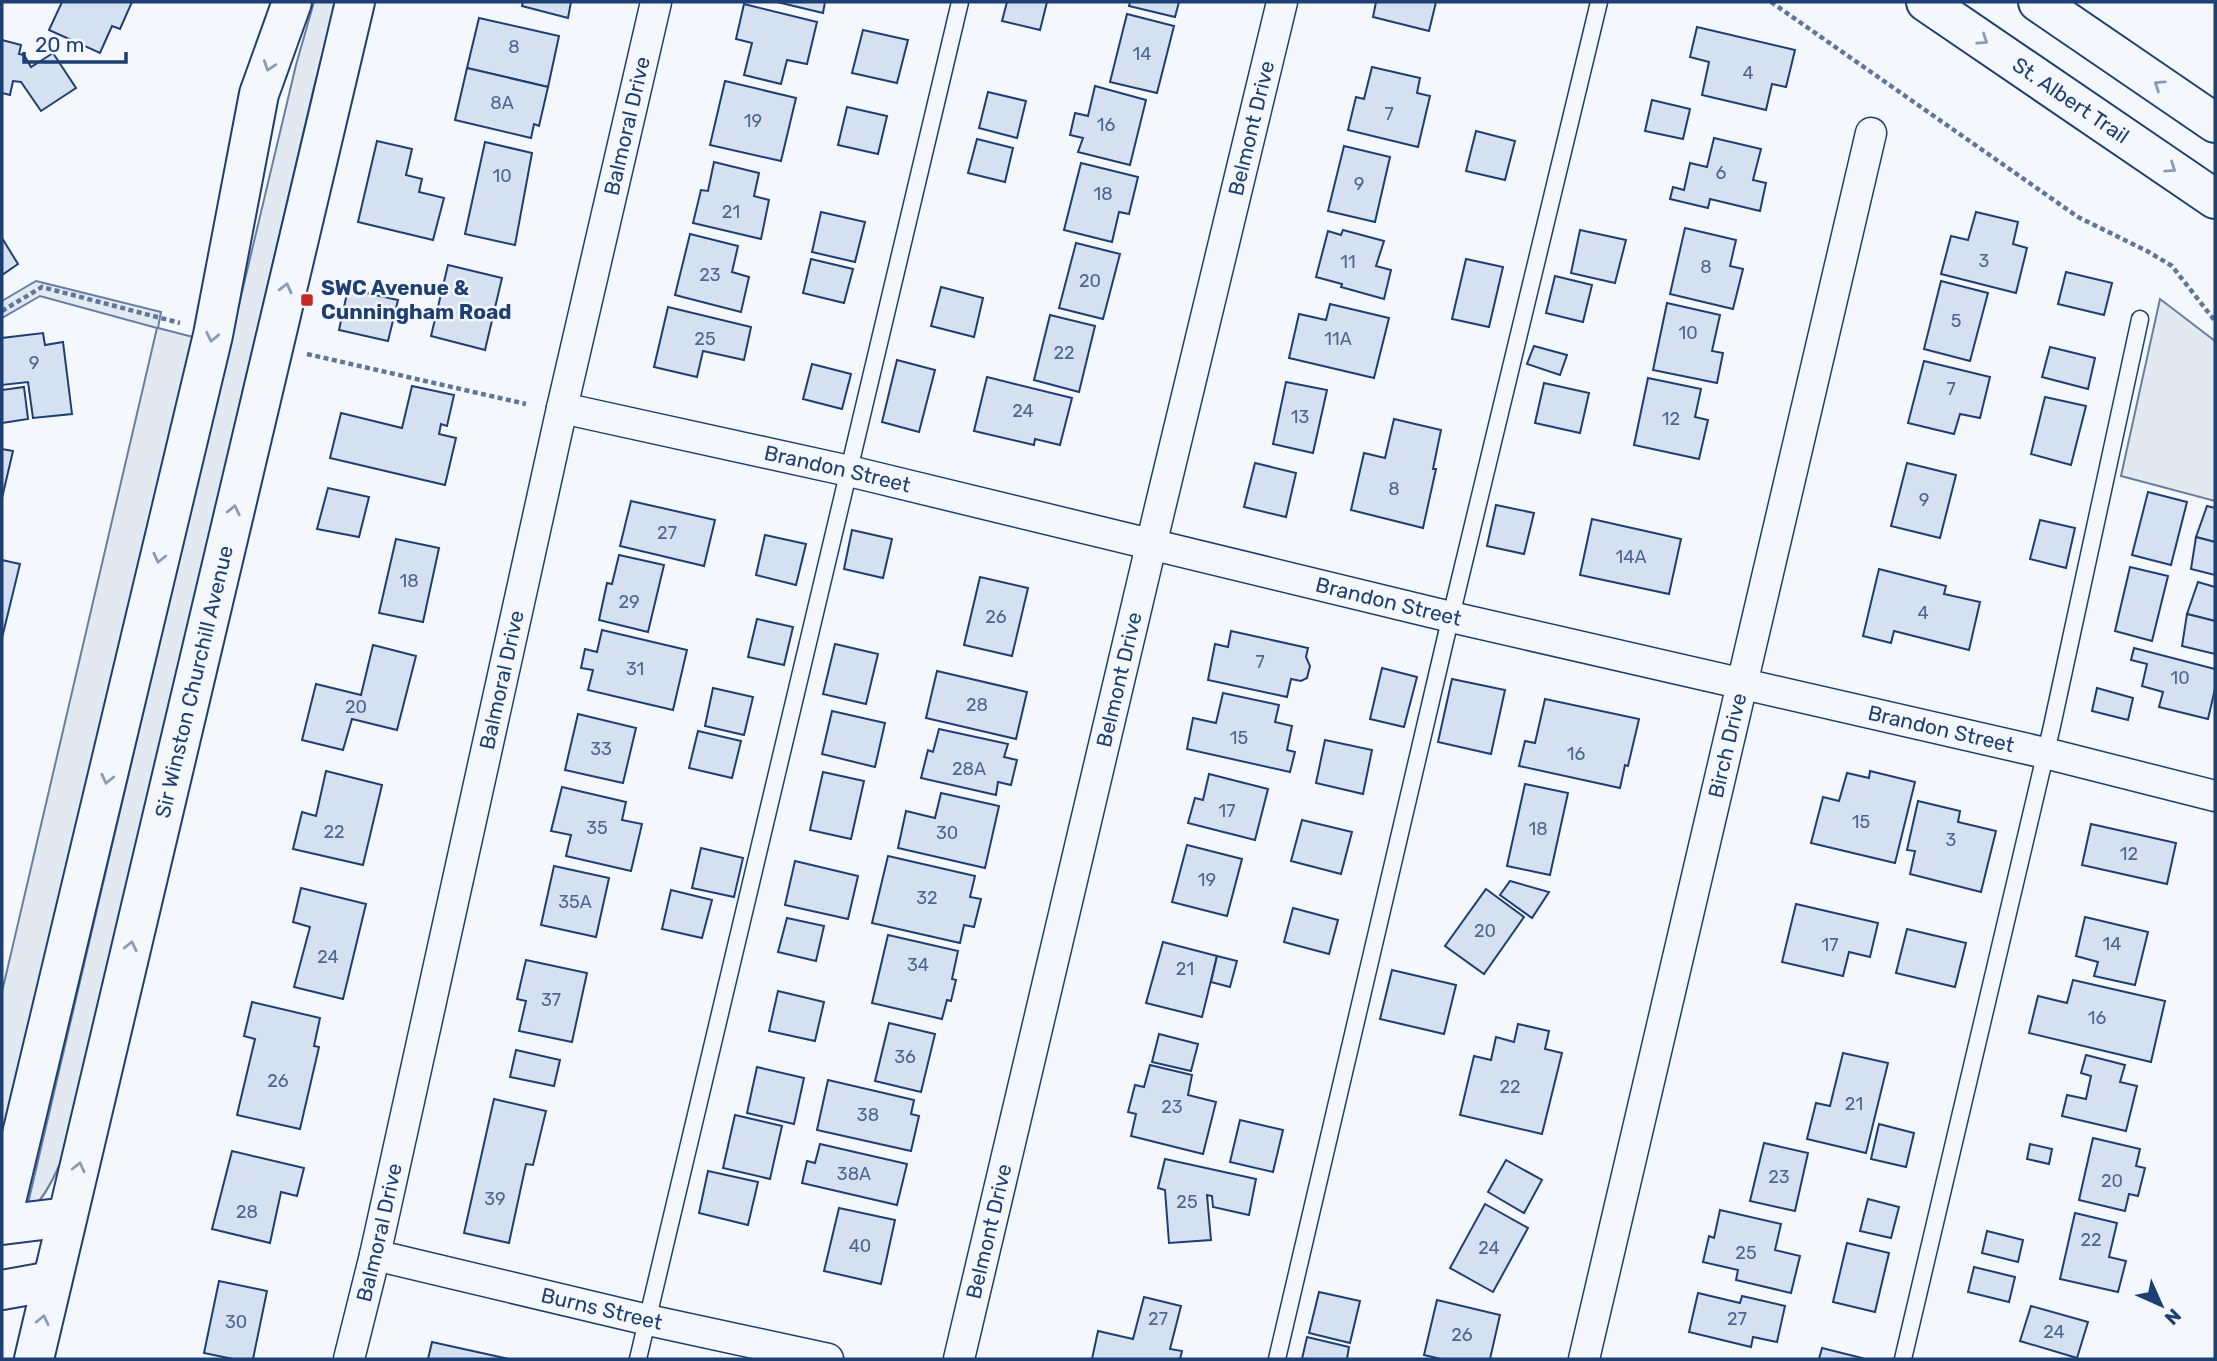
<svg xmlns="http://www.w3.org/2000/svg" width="2217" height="1361" font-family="Rubik,sans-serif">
  <rect width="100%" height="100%" fill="#f4f7fb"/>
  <g fill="#e3e9f0" stroke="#687fa3" stroke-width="2">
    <path d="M314 2H336L314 87 65 1152C58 1169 43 1205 26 1212L214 410 296 65Z"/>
    <path d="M36 281 161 312 158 328 193 337 2 1152V992L157 328 40 296 2 318V301Z"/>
    <path d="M2160 299 2215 341V501L2121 476Z"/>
  </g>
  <g fill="#d5e0f0" stroke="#1d3f73" stroke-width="2">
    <path d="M62 2H132L120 29 112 26 100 53 49 30Z"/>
    <path d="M523 2H571L568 18 522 6Z"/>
    <path d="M777 2H825L823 13Z"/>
    <path d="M1007 2H1047L1040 30 1002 21Z"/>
    <path d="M1130 2H1179L1175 17 1129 6Z"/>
    <path d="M1376 2H1436L1429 31 1373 17Z"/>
    <path d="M744 4 817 22 807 64 787 60 781 84 744 75 752 43 736 39Z"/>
    <path d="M1127 14 1174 26 1157 93 1110 82Z"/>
    <path d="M479 18 559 36 548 87 467 68Z"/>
    <path d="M1697 27 1795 50 1786 87 1772 84 1766 110 1702 95 1709 62 1690 57Z"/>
    <path d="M863 30 908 40 897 83 852 73Z"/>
    <path d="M2 40 21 45 19 54 24 55 31 67 53 53 76 88 41 111 21 82 13 81 10 95 2 93Z"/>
    <path d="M1372 67 1420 78 1417 93 1430 96 1418 147 1348 130 1356 97 1364 99Z"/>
    <path d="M467 68 548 87 539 126 534 124 531 138 455 120Z"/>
    <path d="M725 81 796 98 781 161 710 145Z"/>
    <path d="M1095 86 1146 100 1130 165 1078 152 1083 138 1070 135 1075 113 1088 116Z"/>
    <path d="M988 92 1026 101 1017 138 979 128Z"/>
    <path d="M1652 100 1690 109 1683 139 1645 131Z"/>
    <path d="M847 107 887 116 878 154 838 145Z"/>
    <path d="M1476 131 1515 141 1505 180 1466 171Z"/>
    <path d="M1714 138 1761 149 1753 180 1766 183 1760 211 1710 199 1708 208 1670 199 1673 187 1684 190 1690 163 1707 167Z"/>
    <path d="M977 139 1013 148 1005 182 968 173Z"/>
    <path d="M377 141 412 149 406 175 422 179 419 192 444 198 433 240 358 222Z"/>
    <path d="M485 142 532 153 515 245 465 234Z"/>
    <path d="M1344 146 1390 157 1375 222 1328 211Z"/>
    <path d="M714 162 759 173 754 196 769 200 761 239 693 223 701 190 708 191Z"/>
    <path d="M1081 163 1138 177 1129 214 1119 212 1112 242 1064 230Z"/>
    <path d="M821 212 865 222 855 262 812 252Z"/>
    <path d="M1976 212 2018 222 2013 244 2027 248 2016 293 1941 274 1951 236 1968 240Z"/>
    <path d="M1685 228 1736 240 1730 266 1743 269 1733 309 1670 294Z"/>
    <path d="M1343 230 1384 241 1376 266 1391 270 1384 299 1341 287 1342 284 1316 277 1328 231 1341 235Z"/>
    <path d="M1580 230 1626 240 1615 283 1571 273Z"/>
    <path d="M690 234 738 246 732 272 749 277 741 312 675 295Z"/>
    <path d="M2 238 18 264 2 275Z"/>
    <path d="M1076 243 1120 254 1103 319 1059 308Z"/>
    <path d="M811 259 853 269 844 303 803 293Z"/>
    <path d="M1466 259 1503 267 1489 327 1452 319Z"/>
    <path d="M448 265 502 278 485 350 431 336Z"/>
    <path d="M2066 272 2112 283 2104 315 2058 304Z"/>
    <path d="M1555 276 1592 285 1583 322 1546 313Z"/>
    <path d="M1941 281 1988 293 1970 361 1924 349Z"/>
    <path d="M941 287 983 298 974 337 931 326Z"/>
    <path d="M348 289 398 300 388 341 339 330Z"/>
    <path d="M1667 303 1720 315 1712 351 1723 353 1717 383 1653 370Z"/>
    <path d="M1330 304 1389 318 1374 378 1289 358 1299 314 1326 320Z"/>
    <path d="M668 307 751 327 744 360 703 351 697 377 654 367Z"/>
    <path d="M1050 315 1095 326 1079 392 1034 380Z"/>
    <path d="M43 333 45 345 63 342 72 414 33 418 28 382 2 385V338Z"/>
    <path d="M1534 346 1567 355 1560 375 1527 364Z"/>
    <path d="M2050 347 2095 358 2088 389 2042 377Z"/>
    <path d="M897 360 935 370 919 432 882 422Z"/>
    <path d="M1924 361 1990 377 1980 418 1960 414 1954 434 1908 423Z"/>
    <path d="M812 364 851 374 842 409 803 399Z"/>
    <path d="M987 377 1072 398 1060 445 1035 439 1034 445 974 431Z"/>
    <path d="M1648 378 1701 389 1695 417 1708 420 1699 459 1634 445Z"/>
    <path d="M1286 382 1327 390 1313 453 1273 444Z"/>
    <path d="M1544 383 1589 393 1580 433 1535 423Z"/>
    <path d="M412 386 454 395 447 426 441 424 439 434 456 438 445 485 330 458 341 413 402 428Z"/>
    <path d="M24 387 28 419 2 423V390Z"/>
    <path d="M2045 397 2086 406 2071 465 2031 454Z"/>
    <path d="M1394 419 1441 430 1433 469H1436L1423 528 1351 510 1364 453 1385 458Z"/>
    <path d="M2 449 13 451 2 498Z"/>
    <path d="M1255 463 1296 473 1286 517 1244 507Z"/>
    <path d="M1907 463 1956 475 1940 538 1891 526Z"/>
    <path d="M328 488 369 497 359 537 317 529Z"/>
    <path d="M2148 492 2187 502 2171 565 2132 555Z"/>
    <path d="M631 501 715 520 704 566 620 546Z"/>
    <path d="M1496 505 1534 513 1524 554 1487 546Z"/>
    <path d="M2207 506 2215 508V542L2196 537Z"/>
    <path d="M1592 519 1681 539 1669 594 1580 575Z"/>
    <path d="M2040 520 2075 528 2066 568 2030 559Z"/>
    <path d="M852 530 892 539 883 578 844 569Z"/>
    <path d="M765 535 806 544 796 585 756 575Z"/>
    <path d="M2196 537 2215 542V575L2191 569Z"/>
    <path d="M396 539 439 548 423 622 379 613Z"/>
    <path d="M619 555 664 565 648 632 599 620 607 583 612 584Z"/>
    <path d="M2 560 20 564 2 638Z"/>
    <path d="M2130 567 2168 576 2152 641 2115 631Z"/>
    <path d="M1879 569 1946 586 1944 594 1980 602 1969 650 1894 631 1891 643 1863 636Z"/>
    <path d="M980 577 1028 588 1012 656 964 645Z"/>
    <path d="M2198 582 2215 587V621L2187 614Z"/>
    <path d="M2187 614 2215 621V654L2182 646Z"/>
    <path d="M757 619 793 627 784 665 748 657Z"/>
    <path d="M602 630 687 650 673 710 588 690 593 670 581 668 585 649 597 652Z"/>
    <path d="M1231 631 1308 648 1306 657 1310 666 1307 678 1301 681 1291 679 1287 697 1208 680 1215 644 1228 647Z"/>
    <path d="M835 644 878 654 866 704 823 694Z"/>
    <path d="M373 645 416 656 397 730 352 719 343 750 302 740 316 684 361 695Z"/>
    <path d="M2134 648 2215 669V689L2208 719 2159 707 2163 692 2142 686 2147 664 2131 660Z"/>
    <path d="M1382 668 1417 677 1404 727 1370 719Z"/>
    <path d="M937 671 1027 692 1016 739 926 718Z"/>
    <path d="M1452 679 1505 690 1491 754 1438 742Z"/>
    <path d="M713 688 753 697 744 735 705 726Z"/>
    <path d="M2097 688 2133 698 2128 720 2092 711Z"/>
    <path d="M1223 693 1279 705 1275 722 1292 726 1287 750 1295 752 1290 772 1187 749 1193 718 1216 723Z"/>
    <path d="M1545 699 1639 719 1628 766 1625 765 1620 788 1519 766 1525 741 1535 743Z"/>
    <path d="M832 711 885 723 875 767 822 754Z"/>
    <path d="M578 714 636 728 623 783 565 770Z"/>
    <path d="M939 729 1008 744 1004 757 1017 760 1011 785 998 782 996 795 921 778 928 750 933 752Z"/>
    <path d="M698 731 741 741 732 778 689 768Z"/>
    <path d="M1325 740 1372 750 1363 794 1316 783Z"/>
    <path d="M326 771 382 785 363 865 293 849 302 812 316 816Z"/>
    <path d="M1870 771 1915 782 1895 863 1811 843 1823 797 1839 801 1847 773 1869 778Z"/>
    <path d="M823 772 864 781 851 839 810 830Z"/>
    <path d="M1209 774 1268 789 1255 840 1188 823 1195 798 1203 800Z"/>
    <path d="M1525 784 1568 793 1550 875 1507 866Z"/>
    <path d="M562 787 626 802 622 820 642 824 631 871 566 856 571 835 551 831Z"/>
    <path d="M941 793 999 806 985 868 898 848 906 811 935 818Z"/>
    <path d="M1918 801 1960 811 1958 822 1996 831 1981 892 1910 874 1915 851 1907 850Z"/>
    <path d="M1302 820 1352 832 1341 874 1291 861Z"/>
    <path d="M2091 824 2176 843 2167 884 2082 865Z"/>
    <path d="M1187 845 1242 859 1227 916 1172 902Z"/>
    <path d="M701 848 743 858 734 897 692 888Z"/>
    <path d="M888 856 975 876 970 897 981 899 974 927 964 925 960 943 872 923Z"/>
    <path d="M795 861 858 876 848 919 785 905Z"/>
    <path d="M554 866 609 878 596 937 541 925Z"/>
    <path d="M1510 881 1549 892 1532 918 1500 895Z"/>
    <path d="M301 888 366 904 343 999 294 987 310 927 293 922Z"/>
    <path d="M1486 889 1524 917 1484 974 1445 946Z"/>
    <path d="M671 890 712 900 702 938 662 929Z"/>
    <path d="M1796 904 1878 923 1870 957 1849 952 1843 976 1782 962Z"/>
    <path d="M1293 908 1338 920 1329 954 1284 942Z"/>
    <path d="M2085 917 2148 932 2135 985 2094 976 2098 962 2076 956Z"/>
    <path d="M787 918 824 926 816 961 778 952Z"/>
    <path d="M1907 929 1966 943 1955 987 1896 973Z"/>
    <path d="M888 935 958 951 952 979 956 980 951 1001 947 1000 942 1019 872 1003Z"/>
    <path d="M1163 942 1217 956 1202 1017 1146 1003Z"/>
    <path d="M1217 956 1237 961 1230 987 1211 982Z"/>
    <path d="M526 960 587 973 572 1042 519 1031 526 1001 517 999Z"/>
    <path d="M1392 970 1456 985 1444 1034 1380 1019Z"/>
    <path d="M2073 980 2165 1001 2151 1062 2029 1033 2038 996 2067 1003Z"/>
    <path d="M778 991 824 1002 815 1041 769 1031Z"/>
    <path d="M252 1002 320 1018 314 1046 319 1047 300 1129 237 1115 255 1039 244 1036Z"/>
    <path d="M889 1023 935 1034 921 1092 875 1081Z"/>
    <path d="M1518 1024 1549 1031 1545 1049 1562 1053 1542 1134 1460 1115 1474 1056 1491 1060 1496 1037 1514 1042Z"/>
    <path d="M1159 1034 1198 1044 1191 1071 1152 1062Z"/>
    <path d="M516 1050 560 1060 554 1086 510 1077Z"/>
    <path d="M1843 1053 1888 1063 1866 1153 1807 1139 1816 1103 1830 1106Z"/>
    <path d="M2086 1055 2125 1065 2120 1082 2137 1086 2126 1131 2062 1116 2067 1095 2086 1099 2091 1076 2081 1073Z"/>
    <path d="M1150 1065 1192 1075 1188 1095 1216 1102 1203 1154 1131 1136 1136 1114 1128 1112 1135 1085 1144 1087Z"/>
    <path d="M757 1067 804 1078 794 1124 747 1113Z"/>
    <path d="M828 1080 914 1100 911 1114 919 1116 911 1151 817 1130Z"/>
    <path d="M494 1099 546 1111 533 1165 526 1164 509 1243 464 1233Z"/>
    <path d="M735 1115 782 1126 770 1179 723 1168Z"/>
    <path d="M1240 1120 1283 1130 1273 1172 1230 1162Z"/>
    <path d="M1879 1124 1914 1133 1906 1167 1871 1159Z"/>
    <path d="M2093 1138 2140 1149 2136 1166 2145 1168 2138 1196 2129 1194 2125 1211 2079 1200Z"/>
    <path d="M1764 1143 1808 1153 1795 1211 1750 1201Z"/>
    <path d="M820 1144 907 1164 897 1205 802 1183 807 1161 815 1163Z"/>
    <path d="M2030 1144 2052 1149 2049 1164 2027 1159Z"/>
    <path d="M232 1151 304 1168 297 1196 281 1192 270 1243 212 1229Z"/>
    <path d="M1165 1159 1256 1179 1249 1215 1213 1207 1212 1196 1207 1195 1211 1240 1169 1243 1165 1190 1158 1188Z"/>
    <path d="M1506 1160 1542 1180 1524 1213 1488 1192Z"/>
    <path d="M708 1171 758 1182 748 1225 699 1213Z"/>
    <path d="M1868 1199 1899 1207 1891 1238 1860 1231Z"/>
    <path d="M1485 1204 1528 1228 1493 1292 1450 1268Z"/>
    <path d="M839 1208 895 1220 881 1284 824 1271Z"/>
    <path d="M1720 1210 1781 1224 1775 1250 1800 1256 1791 1293 1736 1280 1738 1270 1703 1262 1709 1236 1714 1238Z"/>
    <path d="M2075 1213 2117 1223 2109 1257 2126 1261 2118 1292 2060 1279Z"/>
    <path d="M1987 1231 2023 1240 2018 1262 1982 1253Z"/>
    <path d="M1847 1243 1889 1253 1875 1312 1833 1302Z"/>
    <path d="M1974 1267 2015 1277 2009 1302 1968 1292Z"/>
    <path d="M219 1281 267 1291 253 1359H233L204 1353Z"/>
    <path d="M1319 1292 1360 1301 1350 1343 1309 1333Z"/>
    <path d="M1698 1293 1740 1303 1742 1296 1785 1306 1777 1342 1753 1337 1751 1347 1689 1332Z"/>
    <path d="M1144 1297 1181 1306 1170 1349 1182 1351 1180 1359H1092L1098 1331 1133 1339Z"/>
    <path d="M1437 1300 1500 1315 1490 1359H1441L1424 1355Z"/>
    <path d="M2031 1306 2088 1322 2077 1358 2020 1341Z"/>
    <path d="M1307 1337 1349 1347 1347 1359H1302Z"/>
    <path d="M432 1342 509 1359H428Z"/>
    <path d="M1822 1348 1862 1358 1861 1359H1819Z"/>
  </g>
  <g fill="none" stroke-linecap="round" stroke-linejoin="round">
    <defs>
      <g id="lane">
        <path d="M638 1359 960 2"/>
        <path d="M1277 1359 1445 641 1599 2"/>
        <path d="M1903 1359 2052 726 2140 319"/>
      </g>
      <g id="street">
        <path id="s1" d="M562 408 849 471 1451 617 2045 753 2215 796"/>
        <path id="s2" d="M375 1255 648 1320 828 1359"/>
        <path id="s3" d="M349 1359 375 1255 562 408 656 2"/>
        <path id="s4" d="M959 1359 1158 516 1282 2"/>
        <path id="s5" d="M1584 1359 1871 133"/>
      </g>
      <g id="secondary">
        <path d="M2 1218 213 335 259 94 292 2"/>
        <path d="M2 1225 67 1217"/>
        <path d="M2 1290 52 1281"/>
        <path id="s6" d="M34 1359 355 2"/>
      </g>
      <g id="primary">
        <path id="s7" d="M1926 2 2215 199"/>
        <path d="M2038 2 2215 123"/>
      </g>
    </defs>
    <use href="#lane" stroke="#1d3f73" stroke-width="19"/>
    <use href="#street" stroke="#1d3f73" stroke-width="33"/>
    <use href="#secondary" stroke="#1d3f73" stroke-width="42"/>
    <use href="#primary" stroke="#1d3f73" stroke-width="42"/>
    <g stroke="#5e769c" stroke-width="4.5" stroke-dasharray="5 3.5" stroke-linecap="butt">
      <path d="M1771 2 2078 217 2147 251 2172 266 2215 321"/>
      <path d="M2 311 42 287 180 323"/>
      <path d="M307 354 526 404"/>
    </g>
    <use href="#lane" stroke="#f4f7fb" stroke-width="16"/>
    <use href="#street" stroke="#f4f7fb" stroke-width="30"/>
    <use href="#secondary" stroke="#f4f7fb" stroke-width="38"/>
    <use href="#primary" stroke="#f4f7fb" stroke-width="38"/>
  </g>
  <defs><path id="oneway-chevron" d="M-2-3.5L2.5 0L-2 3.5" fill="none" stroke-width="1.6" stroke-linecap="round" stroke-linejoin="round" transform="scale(1.75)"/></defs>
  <g stroke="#889bb7">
    <use href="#oneway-chevron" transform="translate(1983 40) rotate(34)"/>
    <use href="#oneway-chevron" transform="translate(269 66) rotate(109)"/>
    <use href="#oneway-chevron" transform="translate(2159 85) rotate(-146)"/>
    <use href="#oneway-chevron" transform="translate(2171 168) rotate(34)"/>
    <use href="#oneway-chevron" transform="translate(286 288) rotate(-76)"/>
    <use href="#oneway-chevron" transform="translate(212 337) rotate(102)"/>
    <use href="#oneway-chevron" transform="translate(234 510) rotate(-77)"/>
    <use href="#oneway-chevron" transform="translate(159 558) rotate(103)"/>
    <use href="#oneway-chevron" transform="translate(107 779) rotate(103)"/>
    <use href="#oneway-chevron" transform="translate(131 946) rotate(-77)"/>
    <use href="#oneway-chevron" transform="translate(79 1167) rotate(-77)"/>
    <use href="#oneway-chevron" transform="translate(43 1320) rotate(-77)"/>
  </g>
  <rect fill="#c62828" stroke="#f4f7fb" stroke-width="2.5" x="300" y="293" width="14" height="14" rx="3.5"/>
  <g text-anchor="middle" stroke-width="5" stroke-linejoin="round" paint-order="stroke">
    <g font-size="18" fill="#4b6792">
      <text x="514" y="53">8</text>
      <text x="1142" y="60">14</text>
      <text x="1748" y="79">4</text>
      <text x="502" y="109">8A</text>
      <text x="1389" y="120">7</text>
      <text x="753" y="127">19</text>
      <text x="1106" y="131">16</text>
      <text x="1721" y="179">6</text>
      <text x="502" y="182">10</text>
      <text x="1359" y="190">9</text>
      <text x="1103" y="200">18</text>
      <text x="731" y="218">21</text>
      <text x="1984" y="267">3</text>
      <text x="1348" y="268">11</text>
      <text x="1706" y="273">8</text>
      <text x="710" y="281">23</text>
      <text x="1090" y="287">20</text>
      <text x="1956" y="327">5</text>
      <text x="1688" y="339">10</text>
      <text x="705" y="345">25</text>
      <text x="1338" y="345">11A</text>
      <text x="1064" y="359">22</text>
      <text x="34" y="369">9</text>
      <text x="1951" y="395">7</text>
      <text x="1023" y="417">24</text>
      <text x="1300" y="423">13</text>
      <text x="1671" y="425">12</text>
      <text x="1394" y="495">8</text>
      <text x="1924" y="506">9</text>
      <text x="667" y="539">27</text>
      <text x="1631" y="563">14A</text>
      <text x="409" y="587">18</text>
      <text x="629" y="608">29</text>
      <text x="1923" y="619">4</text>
      <text x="996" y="623">26</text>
      <text x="1260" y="668">7</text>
      <text x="635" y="675">31</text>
      <text x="2180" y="684">10</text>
      <text x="977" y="711">28</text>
      <text x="356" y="713">20</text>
      <text x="1239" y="744">15</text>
      <text x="601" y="755">33</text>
      <text x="1576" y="760">16</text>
      <text x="969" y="775">28A</text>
      <text x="1227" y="817">17</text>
      <text x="1861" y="828">15</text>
      <text x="597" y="834">35</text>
      <text x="1538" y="835">18</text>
      <text x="334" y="838">22</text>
      <text x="947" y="839">30</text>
      <text x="1951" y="846">3</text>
      <text x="2129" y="860">12</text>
      <text x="1207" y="886">19</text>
      <text x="927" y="904">32</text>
      <text x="575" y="908">35A</text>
      <text x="1485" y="937">20</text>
      <text x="2112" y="950">14</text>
      <text x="1830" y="951">17</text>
      <text x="328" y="963">24</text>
      <text x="918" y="971">34</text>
      <text x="1185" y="975">21</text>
      <text x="551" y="1006">37</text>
      <text x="2097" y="1024">16</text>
      <text x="905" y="1063">36</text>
      <text x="278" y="1087">26</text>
      <text x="1510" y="1093">22</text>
      <text x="1854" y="1110">21</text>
      <text x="1172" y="1113">23</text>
      <text x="868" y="1121">38</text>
      <text x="854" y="1180">38A</text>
      <text x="1779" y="1183">23</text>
      <text x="2112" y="1187">20</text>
      <text x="495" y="1205">39</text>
      <text x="1187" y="1208">25</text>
      <text x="247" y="1218">28</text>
      <text x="2091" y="1246">22</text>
      <text x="860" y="1252">40</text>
      <text x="1489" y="1254">24</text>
      <text x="1746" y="1259">25</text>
      <text x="1158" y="1325">27</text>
      <text x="1737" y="1325">27</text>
      <text x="236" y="1328">30</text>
      <text x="2054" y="1338">24</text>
      <text x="1462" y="1341">26</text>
    </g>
    <g font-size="21" fill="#1d3f73" stroke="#f4f7fb">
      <text dy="7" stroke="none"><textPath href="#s7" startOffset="175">St. Albert Trail</textPath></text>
      <text dy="7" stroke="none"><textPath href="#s3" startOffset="1264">Balmoral Drive</textPath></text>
      <text dy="7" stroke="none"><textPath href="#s4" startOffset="1265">Belmont Drive</textPath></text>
      <text dy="7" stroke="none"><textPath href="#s1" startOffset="282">Brandon Street</textPath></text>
      <text dy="7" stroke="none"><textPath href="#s1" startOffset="849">Brandon Street</textPath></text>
      <text dy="7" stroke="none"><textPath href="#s6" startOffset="696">Sir Winston Churchill Avenue</textPath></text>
      <text dy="7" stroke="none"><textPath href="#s3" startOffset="696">Balmoral Drive</textPath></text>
      <text dy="7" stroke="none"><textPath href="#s4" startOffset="698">Belmont Drive</textPath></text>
      <text dy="7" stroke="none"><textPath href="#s1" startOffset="1416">Brandon Street</textPath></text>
      <text dy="7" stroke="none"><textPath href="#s5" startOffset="630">Birch Drive</textPath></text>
      <text dy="7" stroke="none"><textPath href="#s4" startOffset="131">Belmont Drive</textPath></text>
      <text dy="7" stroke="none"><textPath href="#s3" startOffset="130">Balmoral Drive</textPath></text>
      <text dy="7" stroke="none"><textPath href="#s2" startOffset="233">Burns Street</textPath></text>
    </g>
    <g font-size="21" font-weight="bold" fill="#1d3f73" stroke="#f4f7fb" text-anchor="start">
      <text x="321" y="295">SWC Avenue &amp;<tspan x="321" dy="24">Cunningham Road</tspan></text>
    </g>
  </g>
  <rect width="2217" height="1361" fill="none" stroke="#1d3f73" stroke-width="7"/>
  <g transform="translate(2161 1305) rotate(135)" stroke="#f4f7fb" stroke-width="5" paint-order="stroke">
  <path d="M0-5L12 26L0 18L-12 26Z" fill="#1d3f73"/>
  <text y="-10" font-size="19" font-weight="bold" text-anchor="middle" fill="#1d3f73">N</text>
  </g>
  <path d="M24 52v10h102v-10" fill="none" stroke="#1d3f73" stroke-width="3.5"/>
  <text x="35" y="52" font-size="21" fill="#1d3f73" stroke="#f4f7fb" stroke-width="5" paint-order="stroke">20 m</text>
</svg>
